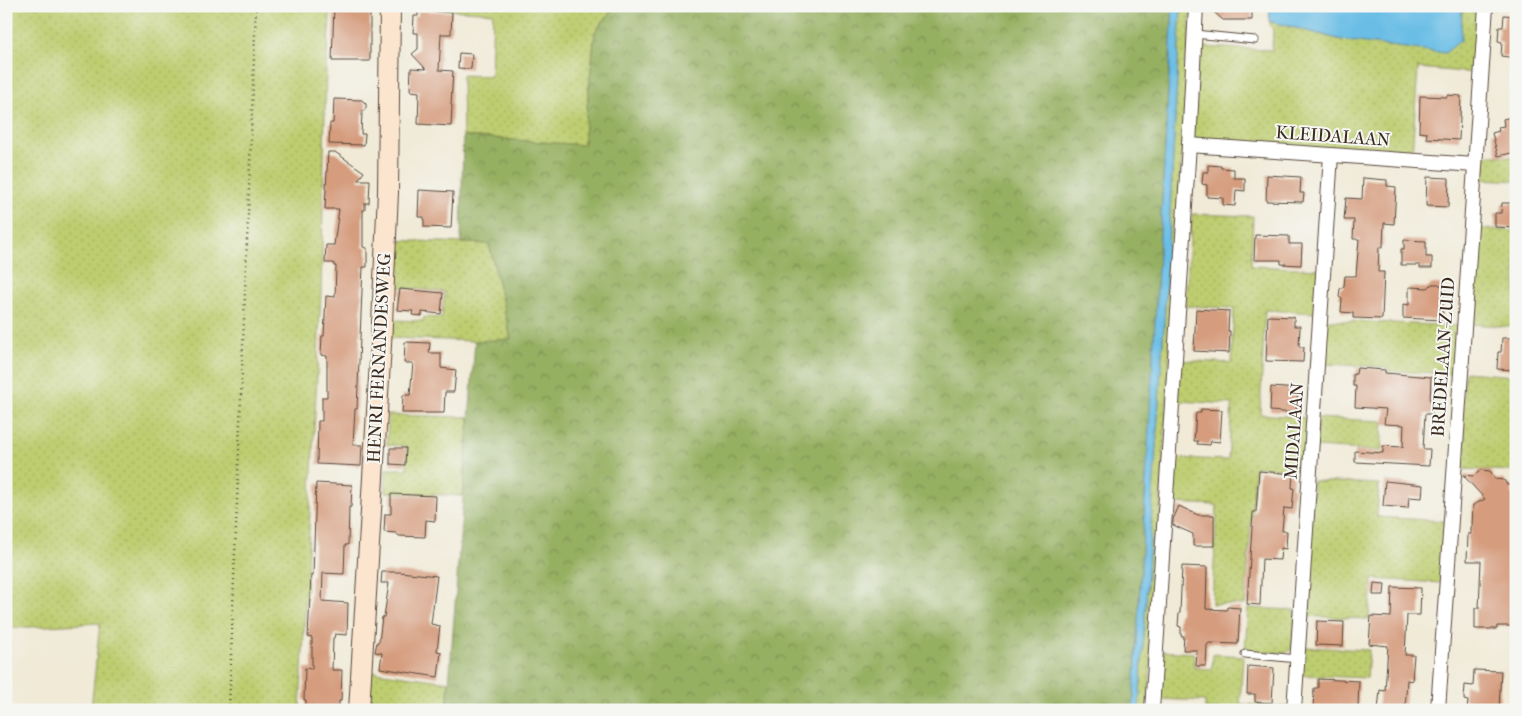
<svg xmlns="http://www.w3.org/2000/svg" width="1522" height="716" font-family="'IM FELL French Canon',serif">
  <defs>
    <pattern id="grass-dots" width="8" height="8" patternUnits="userSpaceOnUse" patternTransform="scale(1.25)"><rect width="8" height="8" fill="#bdcd6f"/><path d="M2 2h.1M6 6h.1" fill="none" stroke="#a3b060" stroke-width="1.8" stroke-linecap="round"/></pattern>
    <pattern id="forest-crowns" width="20" height="18" patternUnits="userSpaceOnUse" patternTransform="scale(1.25)"><rect width="20" height="18" fill="#96b062"/><path d="M2 6a3 3 0 1 1 6 0M12 15a3 3 0 1 1 6 0" fill="none" stroke="#7c8f50"/></pattern>
  </defs>
  <rect width="100%" height="100%" fill="#f6f6f2"/>
  <filter id="ink" filterUnits="userSpaceOnUse"><feTurbulence type="fractalNoise" baseFrequency=".02" numOctaves="2"/><feDisplacementMap in="SourceGraphic" scale="10" xChannelSelector="R" yChannelSelector="G"/><feConvolveMatrix kernelMatrix="1 2 1 2 8 2 1 2 1" color-interpolation-filters="sRGB"/></filter>
  <filter id="wash" filterUnits="userSpaceOnUse"><feTurbulence type="fractalNoise" baseFrequency=".0096" numOctaves="4" result="noise"/><feDisplacementMap in="SourceGraphic" scale="20" xChannelSelector="R" yChannelSelector="G"/><feGaussianBlur stdDeviation="1.12" result="paint"/><feColorMatrix in="noise" values="0 0 0 0 0 0 0 0 0 0 0 0 0 0 0 0 0 1.4 0 .05"/><feComposite in="paint" operator="in"/></filter>
  <g filter="url(#wash)">
    <rect width="100%" height="100%" fill="#f0ead7"/>
    <g fill="url(#grass-dots)" stroke="#7c7c46">
      <path d="M6 6H331L326 66 321 294 300 710H91L100 623 10 628 8 710H6Z"/>
      <path d="M395 6H615L595 32 583 146 463 136 462 75 491 76 493 13Z"/>
      <path d="M1181 6H1191L1148 710H1139L1164 325Z"/>
      <path d="M1462 6H1479L1475 73 1418 68 1412 156 1192 141 1199 47 1272 50 1273 31 1269 21 1342 40H1461Z"/>
      <path d="M1482 155 1516 157V181L1480 179Z"/>
      <path d="M1192 214 1253 216 1251 266 1319 269 1317 313 1265 310 1260 414 1309 418 1306 470 1255 467 1245 605 1212 604 1217 505 1169 503 1172 458 1228 460 1232 404 1178 401 1179 360 1231 363 1234 308 1185 306Z"/>
      <path d="M1475 228 1516 231V327L1468 324Z"/>
      <path d="M392 240 489 244 511 340 475 341 390 338 391 320 423 321 424 317 442 318 445 292 390 286Z"/>
      <path d="M1323 320 1459 326 1456 374 1388 371V367L1321 364Z"/>
      <path d="M1465 372 1516 376V471L1458 469Z"/>
      <path d="M388 415 469 417 463 496 385 492 386 469H407V446L387 445Z"/>
      <path d="M1317 418 1383 421 1381 451 1316 447Z"/>
      <path d="M1313 481 1379 484 1377 517 1446 521 1442 583 1372 579 1369 619 1304 616Z"/>
      <path d="M1248 608 1296 610 1293 644 1291 650 1285 653 1245 651Z"/>
      <path d="M1302 647 1369 650 1367 678 1300 675Z"/>
      <path d="M1160 651 1194 653V668L1212 669 1213 654 1243 656 1240 704 1290 707 1289 710H1205V701L1157 699Z"/>
      <path d="M368 671 449 682 447 710H365Z"/>
    </g>
    <path fill="url(#forest-crowns)" stroke="#686d40" d="M615 6H1173L1133 710H447L475 341 511 339 489 244 461 243 463 136 583 145 595 32Z"/>
    <g fill="#6abee6" stroke="#527482">
      <path d="M1173 6H1181L1164 325 1139 710H1133Z"/>
      <path d="M1270 6H1462L1461 40 1445 53 1342 40 1269 21Z"/>
    </g>
    <g id="blocks">
      <g fill="#d59c7e">
        <path d="M334 6H370V61H332Z"/>
        <path d="M1207 6H1252V20H1223Z"/>
        <path d="M418 11 452 12 451 34H441L439 70 453 71 451 105H452L451 126 418 124 419 92 410 91 411 68 426 69 412 54 418 49V33H413L414 16H418Z"/>
        <path d="M1504 15 1516 16V58L1501 56 1502 42 1498 41 1499 27H1503Z"/>
        <path d="M459 53 472 54 471 69 458 68Z"/>
        <path d="M1447 95 1461 96 1459 140 1426 138 1427 133 1419 132 1420 96 1447 97Z"/>
        <path d="M334 99 362 100 366 104V109L362 112 361 134H365L364 145 329 144 330 123H333Z"/>
        <path d="M1516 116V152L1498 156 1492 133 1499 131 1498 127 1504 126 1503 119Z"/>
        <path d="M328 152H335L364 172 358 180H370L369 203H365V210H363V247L367 248V267H363L357 409H355L353 445H362L361 466 317 464 318 421H322V397H327V356L321 355 322 336H324L326 296 335 297 336 266H334V263H325L326 245H334L339 209H325Z"/>
        <path d="M1208 165 1221 166V168L1234 169V178H1245V191L1236 190 1235 206 1223 205V198L1207 197V185L1202 184 1203 172H1208Z"/>
        <path d="M1267 175 1301 177 1300 193H1304L1303 202 1266 201Z"/>
        <path d="M1427 177 1449 178 1448 207 1426 206Z"/>
        <path d="M1363 178 1387 180V186L1396 187 1394 224 1384 223 1383 247H1379L1378 272H1384L1382 319 1353 318V313L1341 312 1342 299 1339 297 1340 289 1344 286 1345 276H1356L1359 239H1353L1354 220H1344L1346 198 1362 199Z"/>
        <path d="M419 190 453 192 451 228 424 227V217H418Z"/>
        <path d="M1502 203H1516V228L1495 227V213H1501Z"/>
        <path d="M1255 235 1289 236V244H1302L1301 265 1281 264V260H1254Z"/>
        <path d="M1404 240 1426 241V257H1432V268H1420V265H1401V249H1404Z"/>
        <path d="M1432 284H1439L1443 288 1442 320 1403 318V304L1409 305V287L1428 288Z"/>
        <path d="M400 289 443 293 441 314 422 312V316L412 315 413 311 397 310Z"/>
        <path d="M1196 309 1229 311 1228 331H1230L1229 353 1194 351Z"/>
        <path d="M1268 316 1294 317V326H1300L1299 347H1304L1303 362 1266 361Z"/>
        <path d="M1502 338H1516V370L1497 369 1498 352H1501Z"/>
        <path d="M405 342 430 343 429 353H441V368L456 370 454 392H445L444 413H402L403 395H410L413 363H404Z"/>
        <path d="M1357 368 1385 370V373L1431 377 1430 401H1433L1432 414H1425L1423 449H1430L1429 466 1355 462V451L1383 453V446L1403 447 1404 425 1384 424 1386 409 1355 407 1356 386H1353V374H1356Z"/>
        <path d="M1271 387 1298 389 1296 413 1270 411Z"/>
        <path d="M1201 409 1222 410 1220 442 1211 441 1210 445 1197 444 1198 441H1194L1196 413H1201Z"/>
        <path d="M390 448H406L405 465 390 464Z"/>
        <path d="M1481 470 1490 471 1495 479 1504 480 1507 485H1513L1512 495H1516L1513 532 1514 572H1516V626H1497V629H1475V608H1479L1481 561H1467L1468 534H1471V527H1472L1473 505 1485 499 1463 475 1474 476Z"/>
        <path d="M1259 471 1293 474 1292 488H1294L1292 509 1284 508 1282 531H1287L1286 549 1281 548 1280 560 1262 559 1260 605 1247 604 1253 512H1256Z"/>
        <path d="M1385 481 1423 485 1422 498 1409 497 1408 508 1383 506Z"/>
        <path d="M316 483 352 485 351 507H349L348 545H345L344 574 323 573 322 601 348 603 347 635 335 634 334 638H333L332 670H342L341 701H339V710H306V700H304L305 668 312 669V638L308 637 311 575 313 576Z"/>
        <path d="M391 494 436 496 435 521 426 520 425 537 399 536 396 533 384 532 385 514H391Z"/>
        <path d="M1179 506 1198 515H1214V546H1193V534L1173 525V519Z"/>
        <path d="M1182 566 1207 567 1206 609 1227 610V607L1240 608 1238 644 1209 643 1207 645 1206 666H1196L1197 650H1183L1184 636H1181V627L1178 626 1179 613H1180Z"/>
        <path d="M382 572H400L437 576 431 624 440 626 437 651 441 652 438 677 380 668 382 653 375 652 377 642H379L382 617H384L389 583H381Z"/>
        <path d="M1374 583 1385 584 1384 595H1373Z"/>
        <path d="M1392 587 1421 588 1420 615H1407L1405 655H1414L1412 681 1407 680 1405 710H1378L1380 690 1385 691 1388 646 1369 644 1371 616 1391 617Z"/>
        <path d="M1317 621 1344 622 1343 646 1316 645Z"/>
        <path d="M1248 666 1274 668 1272 703 1255 702V694H1247Z"/>
        <path d="M1474 670 1501 671 1499 710H1467L1468 701 1464 700 1465 685 1473 686Z"/>
        <path d="M1318 679 1359 681 1358 710H1313L1314 688H1318Z"/>
      </g>
    </g>
  </g>
  <g filter="url(#ink)">
    <use href="#blocks" fill-opacity="0" stroke="#56473a" stroke-width="1"/>
    <g fill="none" stroke-linecap="round" stroke-linejoin="round">
      <defs>
        <g id="lane">
          <path d="M1194 34 1255 40"/>
          <path d="M1245 654 1298 659"/>
        </g>
        <g id="street">
          <path d="M1189 145 1475 165"/>
          <path d="M1152 710 1189 145 1196 6"/>
          <path d="M1294 710 1331 155"/>
          <path d="M1438 710 1486 6"/>
        </g>
        <path id="secondary" d="M359 710 381 345 388 192 390 6"/>
      </defs>
      <use href="#lane" stroke="#56473a" stroke-width="9"/>
      <use href="#street" stroke="#56473a" stroke-width="16"/>
      <use href="#secondary" stroke="#56473a" stroke-width="22"/>
      <path stroke="#56473a" stroke-width="2.5" stroke-dasharray="1 4" stroke-linecap="butt" d="M229 710 256 6"/>
      <use href="#lane" stroke="#fff" stroke-width="7"/>
      <use href="#street" stroke="#fff" stroke-width="14"/>
      <use href="#secondary" stroke="#fbe5cf" stroke-width="20"/>
    </g>
  </g>
  <g text-anchor="middle" stroke-width="4" stroke-linejoin="round" paint-order="stroke">
    <g font-size="18" fill="#3b2a1e" stroke="#f6f6f2">
      <text transform="translate(1333 136) rotate(4)" y="6">KLEIDALAAN</text>
      <text transform="translate(1443 357) rotate(-86)" y="6">BREDELAAN-ZUID</text>
      <text transform="translate(379 358) rotate(-87)" y="6">HENRI FERNANDESWEG</text>
      <text transform="translate(1294 431) rotate(-86)" y="6">MIDALAAN</text>
    </g>
  </g>
  <rect width="1522" height="716" fill="none" stroke="#f6f6f2" stroke-width="25"/>
</svg>
